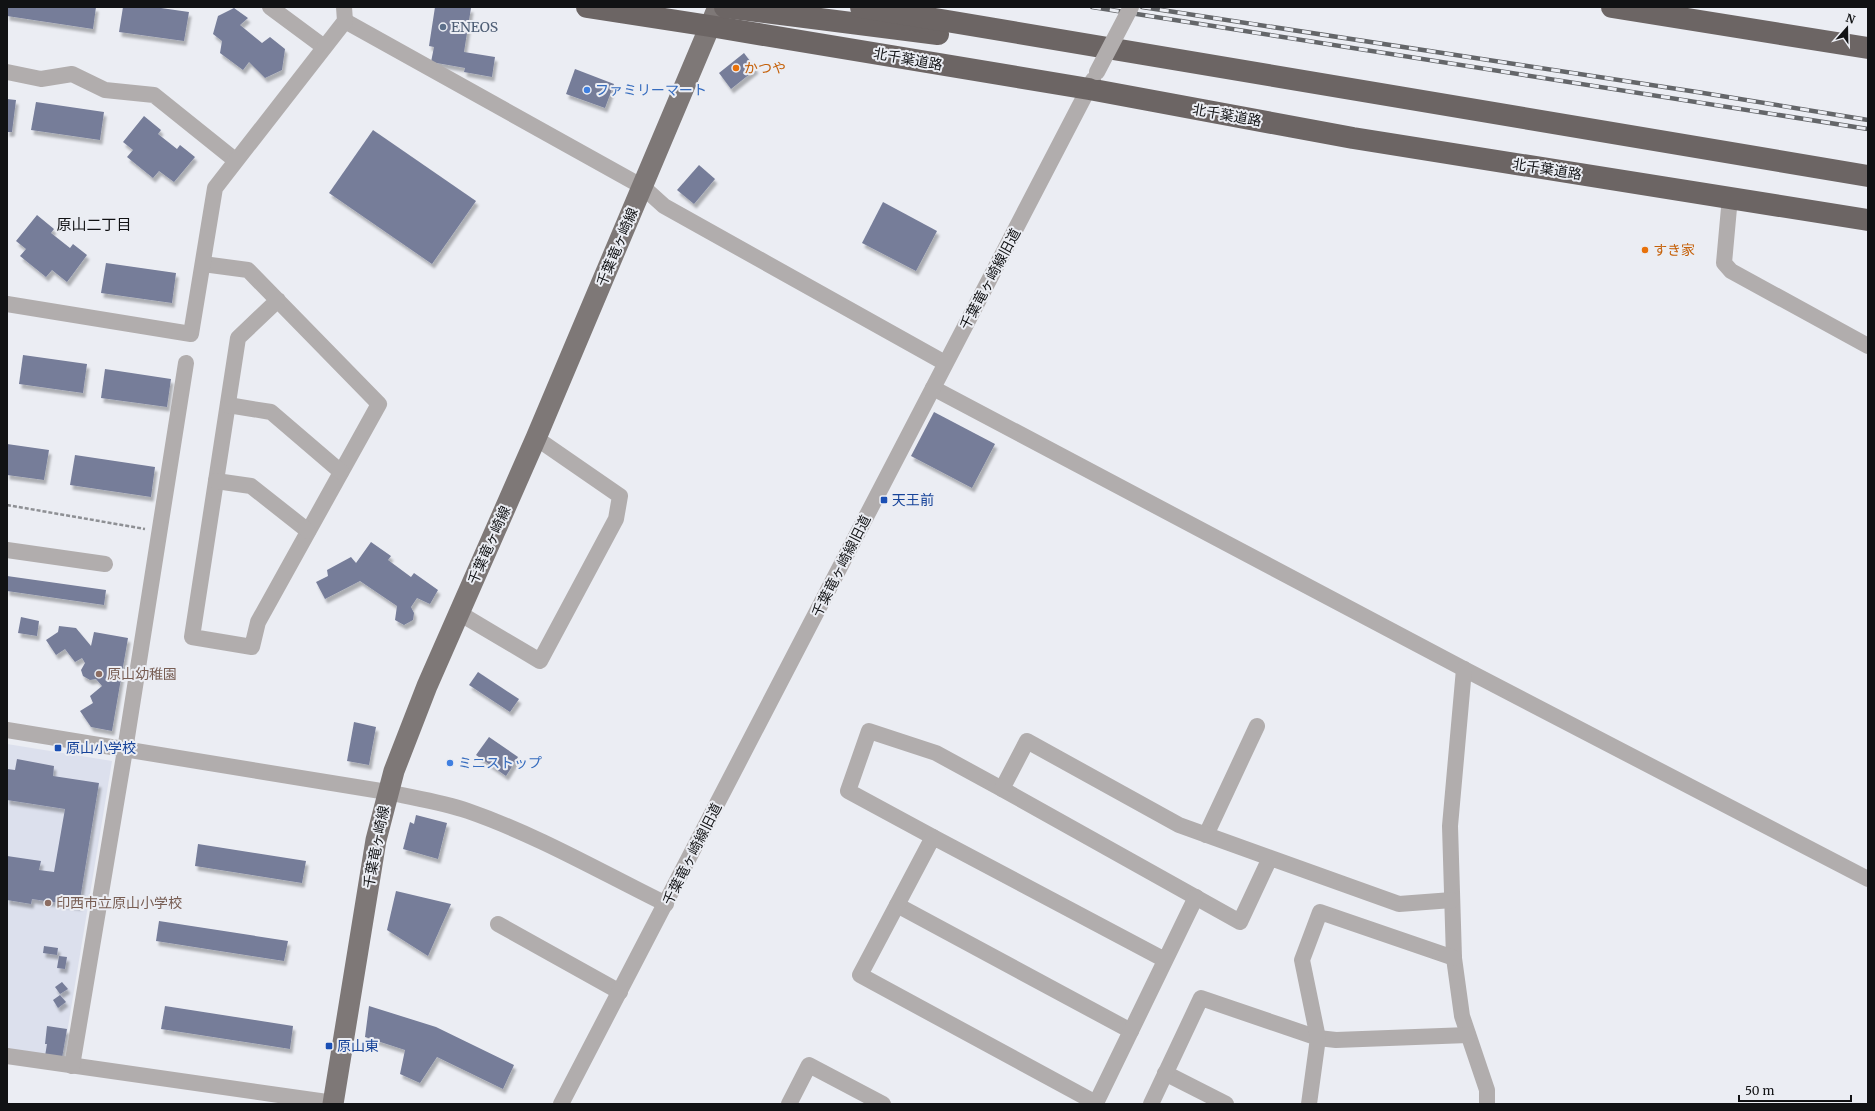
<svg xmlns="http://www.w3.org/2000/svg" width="1875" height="1111" font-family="Merriweather,'Noto Sans JP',serif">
  <defs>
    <filter id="shadow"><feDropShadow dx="2.5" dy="4.5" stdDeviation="1" flood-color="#0004"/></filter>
  </defs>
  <rect width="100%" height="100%" fill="#ebedf3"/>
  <path fill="#dce0ed" d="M7 744 112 761 63 1057 7 1052Z"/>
  <g fill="#767d99" filter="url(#shadow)">
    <path d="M7 7H96L93 29 7 16Z"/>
    <path d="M123 7H154L189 12 184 41 119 32Z"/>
    <path d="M435 7 471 8 464 52 495 57 492 77 464 72 465 68 431 62 434 47 429 46Z"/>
    <path d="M234 8 248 18 240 25 262 43 270 37 285 49 282 70 265 78 249 62 243 70 220 53 222 41 213 34 218 16Z"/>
    <path d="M744 53 756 69 731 89 719 73Z"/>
    <path d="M575 69 614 84 605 108 566 94Z"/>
    <path d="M7 99 16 100 12 132H7Z"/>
    <path d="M36 102 104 112 100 140 31 130Z"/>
    <path d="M144 116 161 130 158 134 177 149 180 145 195 157 174 182 159 171 153 178 127 157 133 150 123 142Z"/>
    <path d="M373 130 476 201 432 264 329 193Z"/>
    <path d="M699 165 715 179 694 204 677 190Z"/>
    <path d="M883 202 937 231 916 271 862 243Z"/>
    <path d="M37 215 54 229 51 233 70 248 73 244 87 255 67 282 52 270 46 277 20 256 26 249 16 241Z"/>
    <path d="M106 263 176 273 172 303 101 293Z"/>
    <path d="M23 355 87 364 83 393 19 384Z"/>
    <path d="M105 369 171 379 167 407 101 398Z"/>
    <path d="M934 412 995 444 972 488 911 456Z"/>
    <path d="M7 444 49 450 44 480 7 475Z"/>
    <path d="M75 455 155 467 151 497 70 485Z"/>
    <path d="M371 542 391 556 388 560 411 577 414 573 438 590 430 604 417 598 411 607 414 613 413 620 404 625 395 620 397 606 360 581 325 599 316 582 328 576 327 570 351 557 356 563Z"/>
    <path d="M7 576 106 590 104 605 7 591Z"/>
    <path d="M21 617 39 621 37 636 18 633Z"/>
    <path d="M59 626 76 628 91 646 94 632 128 638 112 731 91 727 80 711 93 703 90 696 102 686 96 679 90 680 83 676 81 670 85 663 82 658 75 662 65 649 56 655 46 640 58 632Z"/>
    <path d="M478 672 519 699 510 712 469 685Z"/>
    <path d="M354 722 376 727 369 765 347 761Z"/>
    <path d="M489 737 518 757 506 776 476 755Z"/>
    <path d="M17 759 54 766 53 776 99 783 79 906 32 899 31 904 7 900V856L41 861 39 870 54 872 65 809 7 800V769L15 770Z"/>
    <path d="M416 815 447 823 438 859 403 849 410 822 414 824Z"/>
    <path d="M198 844 306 861 302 883 195 866Z"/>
    <path d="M396 891 451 904 428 956 387 930Z"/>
    <path d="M159 921 288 941 284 961 156 941Z"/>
    <path d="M44 946 58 948 57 955 43 953Z"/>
    <path d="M59 956 67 957 65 969 57 968Z"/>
    <path d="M62 982 68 989 60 994 55 987Z"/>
    <path d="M60 995 66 1002 58 1008 53 1000Z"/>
    <path d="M165 1006 293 1026 290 1049 161 1029Z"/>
    <path d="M369 1006 436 1027 514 1065 503 1089 437 1057 420 1083 400 1074 405 1050 365 1037Z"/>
    <path d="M47 1026 67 1029 62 1058 45 1056 47 1044H45Z"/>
  </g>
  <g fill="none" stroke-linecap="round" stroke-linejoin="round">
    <path stroke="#8e9094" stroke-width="2.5" stroke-dasharray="4 2" stroke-linecap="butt" d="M7 505 145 529"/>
    <g stroke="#b1adad" stroke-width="16">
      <path d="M270 7 324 47"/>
      <path d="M345 21 643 187 664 206 945 363"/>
      <path d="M7 72 41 79 72 74 105 90 154 95 235 160"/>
      <path d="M1730 197 1724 263 1731 271 1868 346"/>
      <path d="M203 264 248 270 379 404 258 622 252 647 192 637 238 338 278 300"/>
      <path d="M7 304 191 334 215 188 345 21 344 7"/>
      <path d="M933 388 1464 669 1868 879"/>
      <path d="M228 405 271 412 341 472"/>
      <path d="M216 481 251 486 308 531"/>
      <path d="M7 550 105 564"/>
      <path d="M459 613 540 661 616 519 620 496 536 438"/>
      <path d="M1464 669 1450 826 1454 958 1462 1016 1487 1090V1104"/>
      <path d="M7 730 387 792C414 798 442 802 468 811 537 835 601 872 666 904"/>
      <path d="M1206 835 1257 726"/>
      <path d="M933 837 848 791 869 731 936 753 1002 789"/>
      <path d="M1270 858 1240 922 1002 789 1027 741 1179 825 1399 904 1452 900"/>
      <path d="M897 905 1131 1031"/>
      <path d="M498 924 620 992"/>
      <path d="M1165 960 933 837 860 975 1096 1103 1196 897"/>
      <path d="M7 1056 334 1103"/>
      <path d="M72 1066 125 750 186 363"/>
      <path d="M1165 1073 1226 1104"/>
      <path d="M561 1104 1093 80"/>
      <path d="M789 1104 809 1065 883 1104"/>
      <path d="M1151 1104 1201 998 1318 1038 1336 1040 1468 1035"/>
      <path d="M1309 1104 1318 1038 1302 960 1320 912 1454 958"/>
    </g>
    <path stroke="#7e7877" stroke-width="21" d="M333 1104 376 840 394 771 427 686 536 438 718 7"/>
    <g stroke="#6c6564" stroke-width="22">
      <path d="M587 7 710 26 1089 89 1353 138 1868 220"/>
      <path d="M725 7 938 34"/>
      <path d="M861 7C1197 61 1532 121 1868 176"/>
      <path d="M1612 7 1868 48"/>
    </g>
    <defs>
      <g id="rail">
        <path d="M1092 7 1868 129"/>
        <path d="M1142 7 1697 92 1868 120"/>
      </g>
    </defs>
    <use href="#rail" stroke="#646669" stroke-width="4.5"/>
    <use href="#rail" stroke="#ebedf3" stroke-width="3" stroke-dasharray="9" stroke-linecap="butt"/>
    <path stroke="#b1adad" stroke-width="16" d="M1097 72 1131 7"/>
  </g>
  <circle fill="#5c6f8a" stroke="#ebedf3" stroke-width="1.5" cx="443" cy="27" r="4"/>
  <g fill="#e8710a" stroke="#ebedf3" stroke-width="1.5">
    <circle cx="736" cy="68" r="4"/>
    <circle cx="1645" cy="250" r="4"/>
  </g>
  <g fill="#3f7fe0" stroke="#ebedf3" stroke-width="1.5">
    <circle cx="587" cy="90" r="4"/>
    <circle cx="450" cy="763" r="4"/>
  </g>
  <g fill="#1a4fb4" stroke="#ebedf3" stroke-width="1.5">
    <rect x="880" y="496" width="8" height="8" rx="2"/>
    <rect x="54" y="744" width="8" height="8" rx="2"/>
    <rect x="325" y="1042" width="8" height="8" rx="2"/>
  </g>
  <g fill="#8d6e63" stroke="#ebedf3" stroke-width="1.5">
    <circle cx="99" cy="674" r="4"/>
    <circle cx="48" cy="903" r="4"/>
  </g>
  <g text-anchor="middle" stroke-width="4" stroke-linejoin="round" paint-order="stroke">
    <g font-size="14" fill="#4e5e75" stroke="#ebedf3" text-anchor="start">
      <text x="451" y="32">ENEOS</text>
    </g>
    <g font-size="14" fill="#111214" stroke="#ebedf3">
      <text transform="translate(908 59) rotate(10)" y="5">北千葉道路</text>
      <text transform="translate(1227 115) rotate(10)" y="5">北千葉道路</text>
      <text transform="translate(1547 169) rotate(9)" y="5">北千葉道路</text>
      <text transform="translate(617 247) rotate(-67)" y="5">千葉竜ヶ崎線</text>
      <text transform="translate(990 279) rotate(-62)" y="5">千葉竜ヶ崎線旧道</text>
      <text transform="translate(489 545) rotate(-66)" y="5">千葉竜ヶ崎線</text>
      <text transform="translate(841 566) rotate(-63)" y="5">千葉竜ヶ崎線旧道</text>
      <text transform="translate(376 847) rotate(-79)" y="5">千葉竜ヶ崎線</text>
      <text transform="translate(692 854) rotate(-63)" y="5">千葉竜ヶ崎線旧道</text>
    </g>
    <g font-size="14" fill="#c56008" stroke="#ebedf3" text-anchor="start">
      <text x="744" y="73">かつや</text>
      <text x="1653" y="255">すき家</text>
    </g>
    <g font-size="14" fill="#366cbe" stroke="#ebedf3" text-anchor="start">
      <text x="595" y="95">ファミリーマート</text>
      <text x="458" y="768">ミニストップ</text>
    </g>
    <g font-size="14" fill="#164399" stroke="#ebedf3" text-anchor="start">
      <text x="892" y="505">天王前</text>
      <text x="66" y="753">原山小学校</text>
      <text x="337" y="1051">原山東</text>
    </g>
    <g font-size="14" fill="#785e54" stroke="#ebedf3" text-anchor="start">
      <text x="107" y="679">原山幼稚園</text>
      <text x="56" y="908">印西市立原山小学校</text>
    </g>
    <g font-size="15" fill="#111214" stroke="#ebedf3">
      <text x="94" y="230">原山二丁目</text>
    </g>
  </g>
  <rect width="1875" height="1111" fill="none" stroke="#111214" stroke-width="16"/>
  <g transform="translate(1847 28) rotate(20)" stroke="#ebedf3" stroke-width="3" paint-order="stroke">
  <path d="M0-3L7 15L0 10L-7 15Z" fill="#111214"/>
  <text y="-6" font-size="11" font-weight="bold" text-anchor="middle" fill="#111214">N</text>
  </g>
  <path d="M1739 1095v6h112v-6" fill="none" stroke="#111214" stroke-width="2"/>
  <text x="1745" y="1095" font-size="12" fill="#111214" stroke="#ebedf3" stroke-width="3" paint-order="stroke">50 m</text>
</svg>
